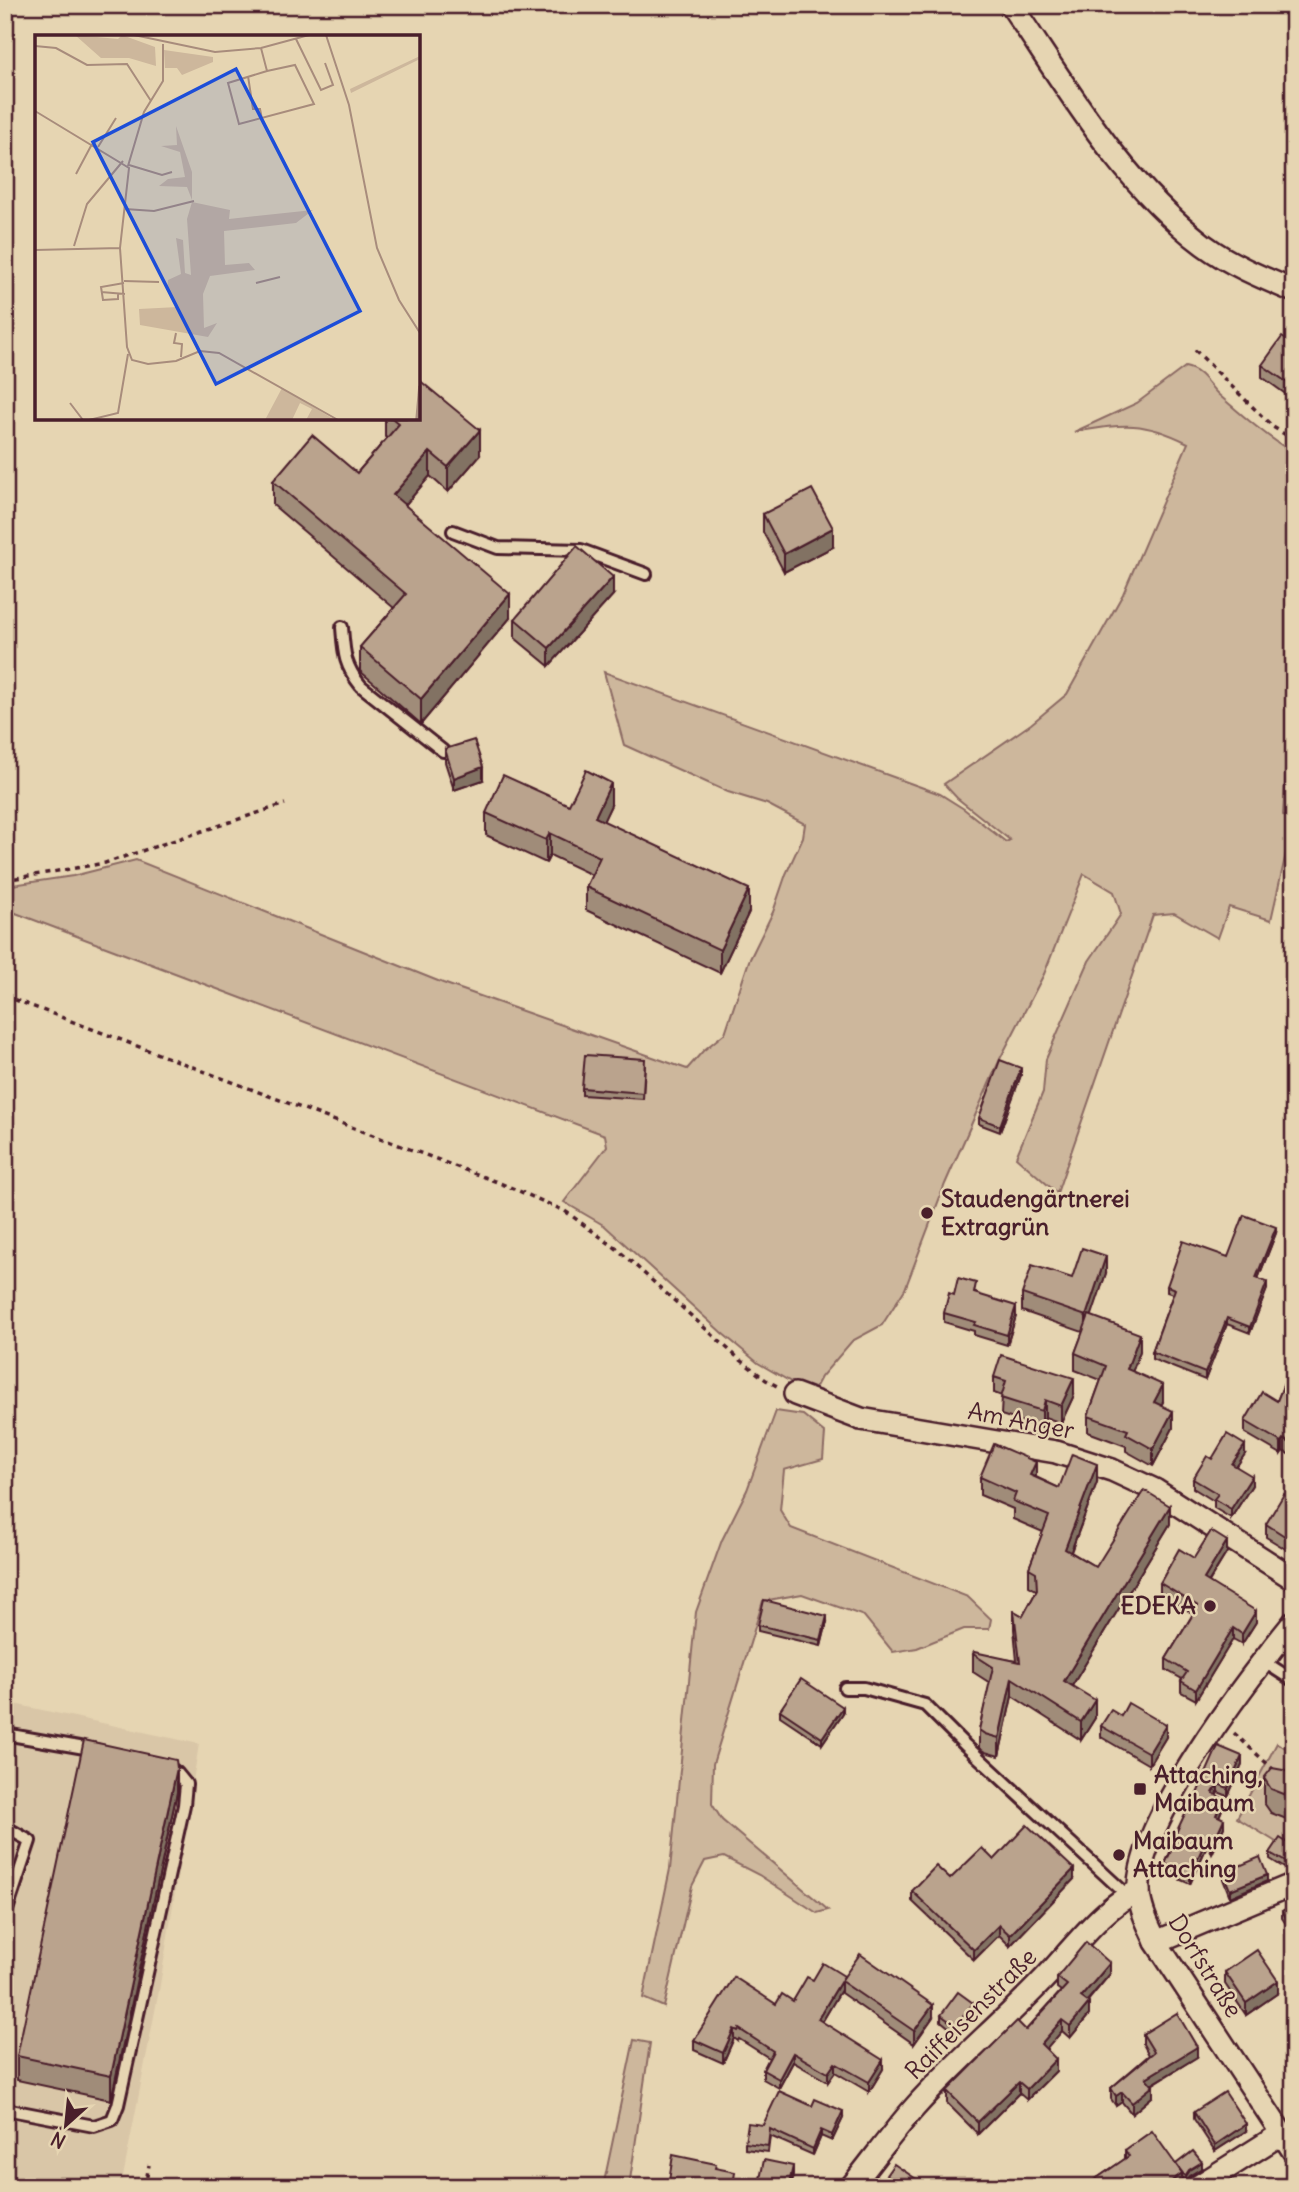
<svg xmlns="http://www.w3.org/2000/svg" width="1299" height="2192" font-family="Delius,sans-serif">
  <rect width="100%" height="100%" fill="#e6d5b2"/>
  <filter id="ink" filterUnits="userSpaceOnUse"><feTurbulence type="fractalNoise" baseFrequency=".0143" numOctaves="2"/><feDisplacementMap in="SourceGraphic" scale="14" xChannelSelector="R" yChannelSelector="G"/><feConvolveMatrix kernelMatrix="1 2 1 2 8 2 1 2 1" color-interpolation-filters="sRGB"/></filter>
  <g filter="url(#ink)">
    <path fill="#d9c6a7" d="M5 1702 199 1744 160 1985 121 2187H5Z"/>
    <g fill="#cdb79c" stroke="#8c6b64" stroke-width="2">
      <path d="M1185 367C1202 370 1207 384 1219 395 1242 415 1267 437 1294 453V745L1287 752 1283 815 1294 824V850L1287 849 1271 920 1229 907 1218 938 1174 913 1153 915 1057 1193 1016 1157 1043 1092 1046 1059 1089 961 1121 914 1114 892 1084 874 1044 974 1000 1059 945 1184 905 1289 882 1325 852 1341 821 1377 812 1394 758 1363 722 1333 605 1226 564 1202 607 1146 605 1135 5 909V886L73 876 136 860 443 983 687 1069 703 1051 725 1033 749 961 773 912 786 874 803 837 805 824 767 804 728 792 624 745 604 672 940 794 964 809 1006 842 1010 840 957 798 944 784 1031 724 1067 694 1123 594 1188 443C1142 420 1123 424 1074 432L1137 403Z"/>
      <path d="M776 1411 803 1415 825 1433 823 1459 784 1470 780 1510 791 1528 968 1597 991 1619 989 1629H964L917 1648 893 1652 864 1616 802 1594 763 1601 713 1764 712 1804 722 1820 828 1910 817 1913 759 1875 724 1857 705 1861 692 1886 664 2007 643 1998 670 1869 696 1612 722 1540 747 1490Z"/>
      <path d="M1277 1743 1294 1753V1853L1237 1818Z"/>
      <path d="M634 2040 650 2043 629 2187H603Z"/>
    </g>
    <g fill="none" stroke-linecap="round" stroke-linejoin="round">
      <defs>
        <g id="lane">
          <path d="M453 531 498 548 581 550 646 574"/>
          <path d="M342 627C344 653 344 665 361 686L443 751"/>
          <path d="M1263 1661 1294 1681"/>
          <path d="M845 1688H864L925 1705 965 1745 1127 1895"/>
          <path d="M5 1734 96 1750"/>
          <path d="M5 1827 30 1841 5 1916"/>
          <path d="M5 2109 94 2126 112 2120 118 2105 184 1805 186 1784 177 1773 166 1765"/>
        </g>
        <g id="street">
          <path d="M1011 5C1068 89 1121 182 1204 245 1231 265 1263 278 1294 291"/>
          <path d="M795 1394 861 1419 1056 1452 1112 1470 1155 1490 1294 1579"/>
          <path d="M1294 1622C1250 1676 1134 1825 1139 1892 1140 1910 1149 1926 1156 1942L1294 2152"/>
          <path d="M1156 1942 1294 1884"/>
          <path d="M851 2187C873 2160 892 2133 915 2107 954 2063 1000 2025 1041 1982 1068 1955 1104 1904 1139 1891"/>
          <path d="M1197 2187 1281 2134"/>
        </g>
      </defs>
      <use href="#lane" stroke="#4a1f2b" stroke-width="16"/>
      <use href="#street" stroke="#4a1f2b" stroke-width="26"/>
      <g stroke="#4a1f2b" stroke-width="3.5" stroke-dasharray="5 5" stroke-linecap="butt">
        <path d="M1195 350 1273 427 1294 440"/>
        <path d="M5 880 105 863 285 804"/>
        <path d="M5 996 510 1187 565 1211 617 1249 737 1357 766 1380 777 1386"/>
        <path d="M1234 1733 1275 1771"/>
        <path d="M145 2187 149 2165"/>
      </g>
      <use href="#lane" stroke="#e6d5b2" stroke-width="10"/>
      <use href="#street" stroke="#e6d5b2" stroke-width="21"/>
    </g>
    <g fill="#a08c79" stroke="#4a1f2b" stroke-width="2">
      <path d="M1294 345V400L1262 377V365Z"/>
      <path d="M385 418H418L480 455 448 492 430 476 405 505 510 618 421 724 360 671V647L394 608 273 505V481L357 473 387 438 385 437Z"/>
      <path d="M763 514 833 547 784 572 763 532Z"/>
      <path d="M613 595 549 666 515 638V619Z"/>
      <path d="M445 749 483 780 454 790 445 762Z"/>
      <path d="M569 805H611L603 821 749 912 720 973 586 910V887L592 875 550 855 546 863 486 835V813Z"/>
      <path d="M645 1065 643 1099 582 1095V1088Z"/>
      <path d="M1021 1075 1000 1132 979 1124V1118Z"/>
      <path d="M1276 1233 1258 1279 1267 1289 1250 1333 1227 1324 1205 1380 1152 1359V1352L1173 1294 1167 1292V1286Z"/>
      <path d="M1106 1273 1091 1316 1140 1351 1132 1372 1163 1402 1161 1405 1173 1428 1153 1466 1126 1451V1446L1088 1432V1416L1101 1380 1075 1370V1353L1083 1332 1022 1311V1294L1072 1278Z"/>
      <path d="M976 1293 1016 1316 1007 1345 974 1335V1331L944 1322V1313L954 1295Z"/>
      <path d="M1294 1358V1457L1283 1451 1281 1454 1245 1433V1421L1277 1401Z"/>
      <path d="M994 1377 1074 1395 1061 1423 1045 1417 1042 1428 1001 1415 1002 1396 994 1393Z"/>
      <path d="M1245 1454 1236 1467 1252 1485 1231 1518 1214 1508V1501L1193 1488V1479L1212 1459Z"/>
      <path d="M980 1477H1036L1059 1488 1097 1482 1071 1552 1096 1567 1170 1524 1072 1686 1095 1718 1081 1740 1012 1696 999 1756 985 1752 979 1748V1730L990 1683 973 1672V1654L1017 1661 1014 1629V1611L1023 1616 1036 1592V1590L1029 1586V1568L1043 1532 1013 1519V1509L980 1495Z"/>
      <path d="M1294 1500V1554L1266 1537V1524Z"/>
      <path d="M1227 1552 1209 1582 1256 1622 1242 1644 1233 1639 1196 1700 1181 1692V1681L1182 1679 1166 1670V1659L1193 1614 1160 1593V1583L1194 1558Z"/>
      <path d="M827 1622 821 1646 758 1631V1625Z"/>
      <path d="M780 1710 843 1713 822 1744 780 1716Z"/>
      <path d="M1121 1716 1166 1737 1149 1765 1101 1737V1726Z"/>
      <path d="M1242 1765 1228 1796 1218 1792 1217 1795 1223 1807 1219 1817 1224 1827 1212 1854 1208 1844 1190 1884 1165 1873V1864L1175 1841V1835L1192 1805Z"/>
      <path d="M1294 1774V1822L1271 1813 1264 1803V1778Z"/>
      <path d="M177 1792 111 2100 17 2080V2056Z"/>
      <path d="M1294 1847V1867L1291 1872 1270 1859V1853Z"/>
      <path d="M994 1860 1074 1879 1010 1946 999 1935 974 1960 912 1901V1891L950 1879Z"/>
      <path d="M1223 1873 1267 1881 1230 1897 1223 1879Z"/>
      <path d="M1294 1904V1936L1282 1918V1911Z"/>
      <path d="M1225 1972 1278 1993 1246 2015 1225 1984Z"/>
      <path d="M1110 1974 1087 2002 1089 2015 1070 2038 1062 2031 1046 2049 1056 2071 1027 2100 1019 2093 978 2134 947 2103V2091L1026 2030 1061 1991 1057 1988V1977Z"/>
      <path d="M844 1976 933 2017 914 2044 841 1993V1990L822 2022 883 2069 869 2092 835 2072 828 2082 793 2062 779 2088 763 2079V2070L769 2058 739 2039 738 2041 734 2038 723 2063 694 2050V2040L776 2004 793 2001 813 1980Z"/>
      <path d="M973 2009 956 2033 941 2021V2015Z"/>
      <path d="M1143 2034 1197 2057 1152 2085 1153 2096 1132 2114 1122 2102 1116 2106 1111 2099V2088L1149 2055 1143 2044Z"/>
      <path d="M1294 2066V2080L1290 2074V2068Z"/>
      <path d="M812 2106 843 2118 832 2141 821 2136 813 2155 770 2136 768 2152 745 2149V2143L763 2125Z"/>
      <path d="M1194 2112 1246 2131 1215 2151 1194 2119Z"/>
      <path d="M1125 2150 1176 2164 1202 2168 1189 2176 1185 2183 1182 2179V2181L1175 2187H1084L1125 2159Z"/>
      <path d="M793 2178 791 2187H760V2179Z"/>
      <path d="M882 2181 928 2187H882Z"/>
    </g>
    <g fill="#827263" stroke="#4a1f2b" stroke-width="2">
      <path d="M480 430V455L448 492V467Z"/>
      <path d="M430 452V476L393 519V495Z"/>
      <path d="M833 528V547L784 572V554Z"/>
      <path d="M613 577V595L549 666V648Z"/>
      <path d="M510 594V618L421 724V699Z"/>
      <path d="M483 767V780L454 790V778Z"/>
      <path d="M611 783V805L595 839V817Z"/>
      <path d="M550 833V855L546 863V840Z"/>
      <path d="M749 889V912L720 973V950Z"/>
      <path d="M1021 1068V1075L1000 1132V1126Z"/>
      <path d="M1276 1227V1233L1256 1284V1278Z"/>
      <path d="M1106 1256V1273L1086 1333V1316Z"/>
      <path d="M1267 1282V1289L1250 1333V1327Z"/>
      <path d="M1016 1306V1316L1007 1345V1335Z"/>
      <path d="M1227 1318V1324L1205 1380V1373Z"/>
      <path d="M1140 1334V1351L1127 1386V1369Z"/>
      <path d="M1074 1378V1395L1061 1423V1406Z"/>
      <path d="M1163 1385V1402L1154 1418V1402Z"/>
      <path d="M1045 1400V1417L1042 1428V1411Z"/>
      <path d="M1173 1411V1428L1153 1466V1449Z"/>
      <path d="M1283 1439V1451L1281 1454V1442Z"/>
      <path d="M1245 1445V1454L1232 1473V1464Z"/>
      <path d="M1036 1462V1480L1030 1475Z"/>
      <path d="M1097 1464V1482L1065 1567V1549Z"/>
      <path d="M1252 1476V1485L1231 1518V1509Z"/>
      <path d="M1170 1506V1524L1064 1699V1681Z"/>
      <path d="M1227 1541V1552L1204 1589V1579Z"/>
      <path d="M1256 1611V1622L1242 1644V1634Z"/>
      <path d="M827 1616V1622L821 1646V1640Z"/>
      <path d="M1233 1628V1639L1196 1700V1690Z"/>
      <path d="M1012 1678V1696L999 1756V1738Z"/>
      <path d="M1095 1700V1718L1081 1740V1722Z"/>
      <path d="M843 1707V1713L822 1744V1738Z"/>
      <path d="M1166 1725V1737L1149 1765V1753Z"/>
      <path d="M1242 1756V1765L1228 1796V1788Z"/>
      <path d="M177 1768V1792L111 2100V2076Z"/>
      <path d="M1218 1784V1792L1213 1801V1793Z"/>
      <path d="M1223 1799V1807L1216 1824V1815Z"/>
      <path d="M1224 1819V1827L1212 1854V1845Z"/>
      <path d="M1208 1836V1844L1190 1884V1875Z"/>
      <path d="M1294 1861V1867L1291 1872V1865Z"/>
      <path d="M1074 1869V1879L1010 1946V1935Z"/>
      <path d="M1267 1875V1881L1230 1897V1890Z"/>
      <path d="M999 1925V1935L974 1960V1950Z"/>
      <path d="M1110 1963V1974L1081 2008V1997Z"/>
      <path d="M841 1981V1990L818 2029V2019Z"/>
      <path d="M1278 1981V1993L1246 2015V2003Z"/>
      <path d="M973 2003V2009L956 2033V2026Z"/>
      <path d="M1089 2003V2015L1070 2038V2026Z"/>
      <path d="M933 2005V2017L914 2044V2031Z"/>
      <path d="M1062 2020V2031L1041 2056V2044Z"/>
      <path d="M734 2029V2038L723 2063V2053Z"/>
      <path d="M1197 2047V2057L1146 2088V2078Z"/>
      <path d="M793 2053V2062L779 2088V2079Z"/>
      <path d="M1056 2059V2071L1027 2100V2089Z"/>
      <path d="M883 2060V2069L869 2092V2082Z"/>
      <path d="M835 2063V2072L828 2082V2073Z"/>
      <path d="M1019 2082V2093L978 2134V2122Z"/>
      <path d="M1153 2086V2096L1132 2114V2103Z"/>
      <path d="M1122 2092V2102L1116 2106V2096Z"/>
      <path d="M843 2111V2118L832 2141V2135Z"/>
      <path d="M1246 2124V2131L1215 2151V2145Z"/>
      <path d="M821 2130V2136L813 2155V2149Z"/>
      <path d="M1202 2162V2168L1189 2176 1185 2183V2176L1189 2170Z"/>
      <path d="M793 2166V2178L791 2187H789Z"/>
      <path d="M1182 2173V2181L1175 2187H1164Z"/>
    </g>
    <g fill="#baa38d" stroke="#4a1f2b" stroke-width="2">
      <path d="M1282 337 1294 345V387L1262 365Z"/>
      <path d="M418 379 480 430 448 467 430 452 393 495 510 594 421 699 360 647 406 594 273 481 312 435 357 473 399 424 392 418H418Z"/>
      <path d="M812 489 833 528 784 554 763 514Z"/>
      <path d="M577 546 613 577 549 648 515 619Z"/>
      <path d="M474 740 483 767 454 778 445 749Z"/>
      <path d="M586 770 611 783 595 817 749 889 720 950 586 887 600 857 550 833 546 840 486 813 503 775 569 805Z"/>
      <path d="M585 1055 645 1059 643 1093 582 1088Z"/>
      <path d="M1000 1060 1021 1068 1000 1126 979 1118Z"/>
      <path d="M1244 1215 1276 1227 1256 1278 1267 1282 1250 1327 1227 1318 1205 1373 1152 1352 1175 1289 1167 1286 1183 1241 1228 1257Z"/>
      <path d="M1082 1248 1106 1256 1086 1316 1022 1294 1032 1265 1072 1278Z"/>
      <path d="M958 1278 976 1283 974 1293 1016 1306 1007 1335 974 1325 976 1322 944 1313 949 1293 954 1295Z"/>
      <path d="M1089 1315 1140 1334 1127 1369 1163 1385 1154 1402 1173 1411 1153 1449 1126 1434 1128 1430 1088 1416 1106 1366 1075 1353Z"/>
      <path d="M1001 1355 1074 1378 1061 1406 1045 1400 1042 1411 1001 1398 1006 1381 994 1377Z"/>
      <path d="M1294 1358V1445L1283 1439 1281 1442 1245 1421 1262 1392 1277 1401Z"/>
      <path d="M1227 1434 1245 1445 1232 1464 1252 1476 1231 1509 1214 1499 1218 1494 1193 1479 1207 1456 1212 1459Z"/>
      <path d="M994 1444 1036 1462 1030 1475 1059 1488 1072 1454 1097 1464 1065 1549 1096 1567 1144 1490 1170 1506 1064 1681 1095 1700 1081 1722 1012 1678 999 1738 985 1734 979 1730 993 1667 973 1654 974 1652 1020 1662 1014 1611 1023 1616 1037 1590 1036 1572 1029 1568 1049 1516 1013 1501 1016 1493 980 1477Z"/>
      <path d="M1284 1494 1294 1500V1542L1266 1524Z"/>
      <path d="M1211 1531 1227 1541 1204 1579 1256 1611 1242 1634 1233 1628 1196 1690 1181 1681 1187 1672 1166 1659 1198 1606 1160 1583 1179 1549 1194 1558Z"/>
      <path d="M764 1600 827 1616 821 1640 758 1625Z"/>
      <path d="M801 1679 843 1707 822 1738 780 1710Z"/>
      <path d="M1128 1703 1166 1725 1149 1753 1101 1726 1111 1710 1121 1716Z"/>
      <path d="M84 1740 176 1760 177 1768 111 2076 17 2056Z"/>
      <path d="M1218 1746 1242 1756 1228 1788 1218 1784 1213 1793 1223 1799 1216 1815 1224 1819 1212 1845 1208 1836 1190 1875 1165 1864 1178 1836 1175 1835 1190 1803 1192 1805Z"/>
      <path d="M1272 1768 1283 1770 1294 1774V1798L1271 1789 1264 1778Z"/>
      <path d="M1027 1825 1074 1869 1010 1935 999 1925 974 1950 912 1891 936 1866 950 1879 982 1848 994 1860Z"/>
      <path d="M1280 1838 1294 1847V1861L1291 1865 1270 1853Z"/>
      <path d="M1260 1857 1267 1875 1230 1890 1223 1873Z"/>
      <path d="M1294 1904V1929L1282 1911Z"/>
      <path d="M1086 1942 1110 1963 1081 1997 1089 2003 1070 2026 1062 2020 1041 2044 1056 2059 1027 2089 1019 2082 978 2122 947 2091 1017 2021 1026 2030 1067 1985 1057 1977Z"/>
      <path d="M1257 1950 1278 1981 1246 2003 1225 1972Z"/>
      <path d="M860 1954 933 2005 914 2031 841 1981Z"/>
      <path d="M823 1963 844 1976 818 2019 883 2060 869 2082 835 2063 828 2073 793 2053 779 2079 763 2070 773 2051 739 2029 738 2031 734 2029 723 2053 694 2040 734 1977 776 2004 782 1994 793 2001 807 1977 813 1980Z"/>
      <path d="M958 1992 973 2003 956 2026 941 2015Z"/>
      <path d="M1177 2013 1197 2047 1146 2078 1153 2086 1132 2103 1122 2092 1116 2096 1111 2088 1154 2052 1143 2034Z"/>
      <path d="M779 2091 812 2106 815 2099 843 2111 832 2135 821 2130 813 2149 770 2129 768 2146 745 2143 748 2123 763 2125Z"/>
      <path d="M1225 2092 1246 2124 1215 2145 1194 2112Z"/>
      <path d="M1152 2131 1182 2173 1164 2187H1151L1149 2184 1146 2187H1084L1129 2156 1125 2150Z"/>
      <path d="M1193 2151 1202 2162 1189 2170 1185 2176 1176 2164Z"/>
      <path d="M673 2155 716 2164 715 2168 735 2172 733 2187H668Z"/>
      <path d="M764 2160 793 2166 789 2184 760 2179Z"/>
      <path d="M894 2164 928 2187H894L882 2181Z"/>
    </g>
  </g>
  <g fill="#4a1f2b" stroke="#e6d5b2" stroke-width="2.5">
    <circle cx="927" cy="1213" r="7"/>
    <circle cx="1210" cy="1606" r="7"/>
    <rect x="1133" y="1782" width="14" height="14" rx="3.5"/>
    <circle cx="1119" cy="1855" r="7"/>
  </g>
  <g text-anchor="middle" stroke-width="5" stroke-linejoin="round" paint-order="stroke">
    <g font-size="24" font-weight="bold" fill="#4a1f2b" stroke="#e6d5b2" text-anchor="start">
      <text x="941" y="1207">Staudengärtnerei<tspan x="941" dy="28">Extragrün</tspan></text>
      <text x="1196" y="1614" text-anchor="end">EDEKA</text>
      <text x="1154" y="1783">Attaching,<tspan x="1154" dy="28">Maibaum</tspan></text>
      <text x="1133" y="1849">Maibaum<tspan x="1133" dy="28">Attaching</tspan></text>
    </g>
    <g font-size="24" fill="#4a1f2b" stroke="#e6d5b2">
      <text transform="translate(1021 1421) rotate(11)" y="8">Am Anger</text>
      <text transform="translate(1205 1966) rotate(58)" y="8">Dorfstraße</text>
      <text transform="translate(971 2014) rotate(-45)" y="8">Raiffeisenstraße</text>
    </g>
  </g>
  <g transform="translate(35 35)">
    <rect width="385" height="385" fill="#e6d5b2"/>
    <path d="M40 0 83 4 87 0 120 12 121 31 94 23H66ZM129 15 178 22V27L147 40 142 33H130ZM385 21V24L316 58 315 54ZM141 91 157 137V165L152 152 124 151 133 144 150 142 145 117 126 111 142 110ZM157 167 195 175 194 184 278 175 261 188 189 196 190 230 214 228 220 235 175 241 168 259 169 293 182 288 173 302 105 290 104 274 143 272 132 255 133 245 146 239 141 203 148 205 150 238 156 240 152 184ZM247 353 300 385H271L277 374 265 368 257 385H230Z" fill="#cdb79c"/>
    <path fill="none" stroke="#ab8f7f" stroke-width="3.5" d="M382 385 385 351"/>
    <path fill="none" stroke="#a88c7c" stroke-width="2" d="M99 0 180 17 226 13 274 0M291 0 314 70 342 213 364 265 385 298M261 4 286 55 298 50 290 28M0 11 21 13 52 30 92 29 116 66M226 13 232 36 193 48 204 89 279 69 260 30 232 36M213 41 218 74H225L227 84M0 76 94 133 85 213 92 312 97 325 113 329 141 326 165 316 184 318 303 385M63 112 81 83M94 130 127 140 137 137M93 131 109 77 128 46V9M41 139 57 109M90 174 119 176 159 166M39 211 52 169 88 126M0 215 85 213M89 246 124 247M221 248 245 242M66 257 90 259M83 259V264L68 265 66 252 89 248M141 298 139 308 147 309 146 322M35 368 48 385M54 385 83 378 93 319"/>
    <path fill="#1d4ed8" fill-opacity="0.15" stroke="#1d4ed8" stroke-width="3.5" d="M201 34 325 276 181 349 58 107Z"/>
    <rect width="385" height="385" fill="none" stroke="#4a1f2b" stroke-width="3.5"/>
  </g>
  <rect width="1299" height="2192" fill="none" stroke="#e6d5b2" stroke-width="28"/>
  <rect x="14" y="14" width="1271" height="2164" fill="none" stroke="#4a1f2b" stroke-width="2.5" filter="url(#ink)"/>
  <g transform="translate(66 2125) rotate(207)" stroke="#e6d5b2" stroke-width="5" paint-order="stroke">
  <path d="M0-5L12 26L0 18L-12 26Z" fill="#4a1f2b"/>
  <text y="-10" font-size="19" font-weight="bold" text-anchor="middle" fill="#4a1f2b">N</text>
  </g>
</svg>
